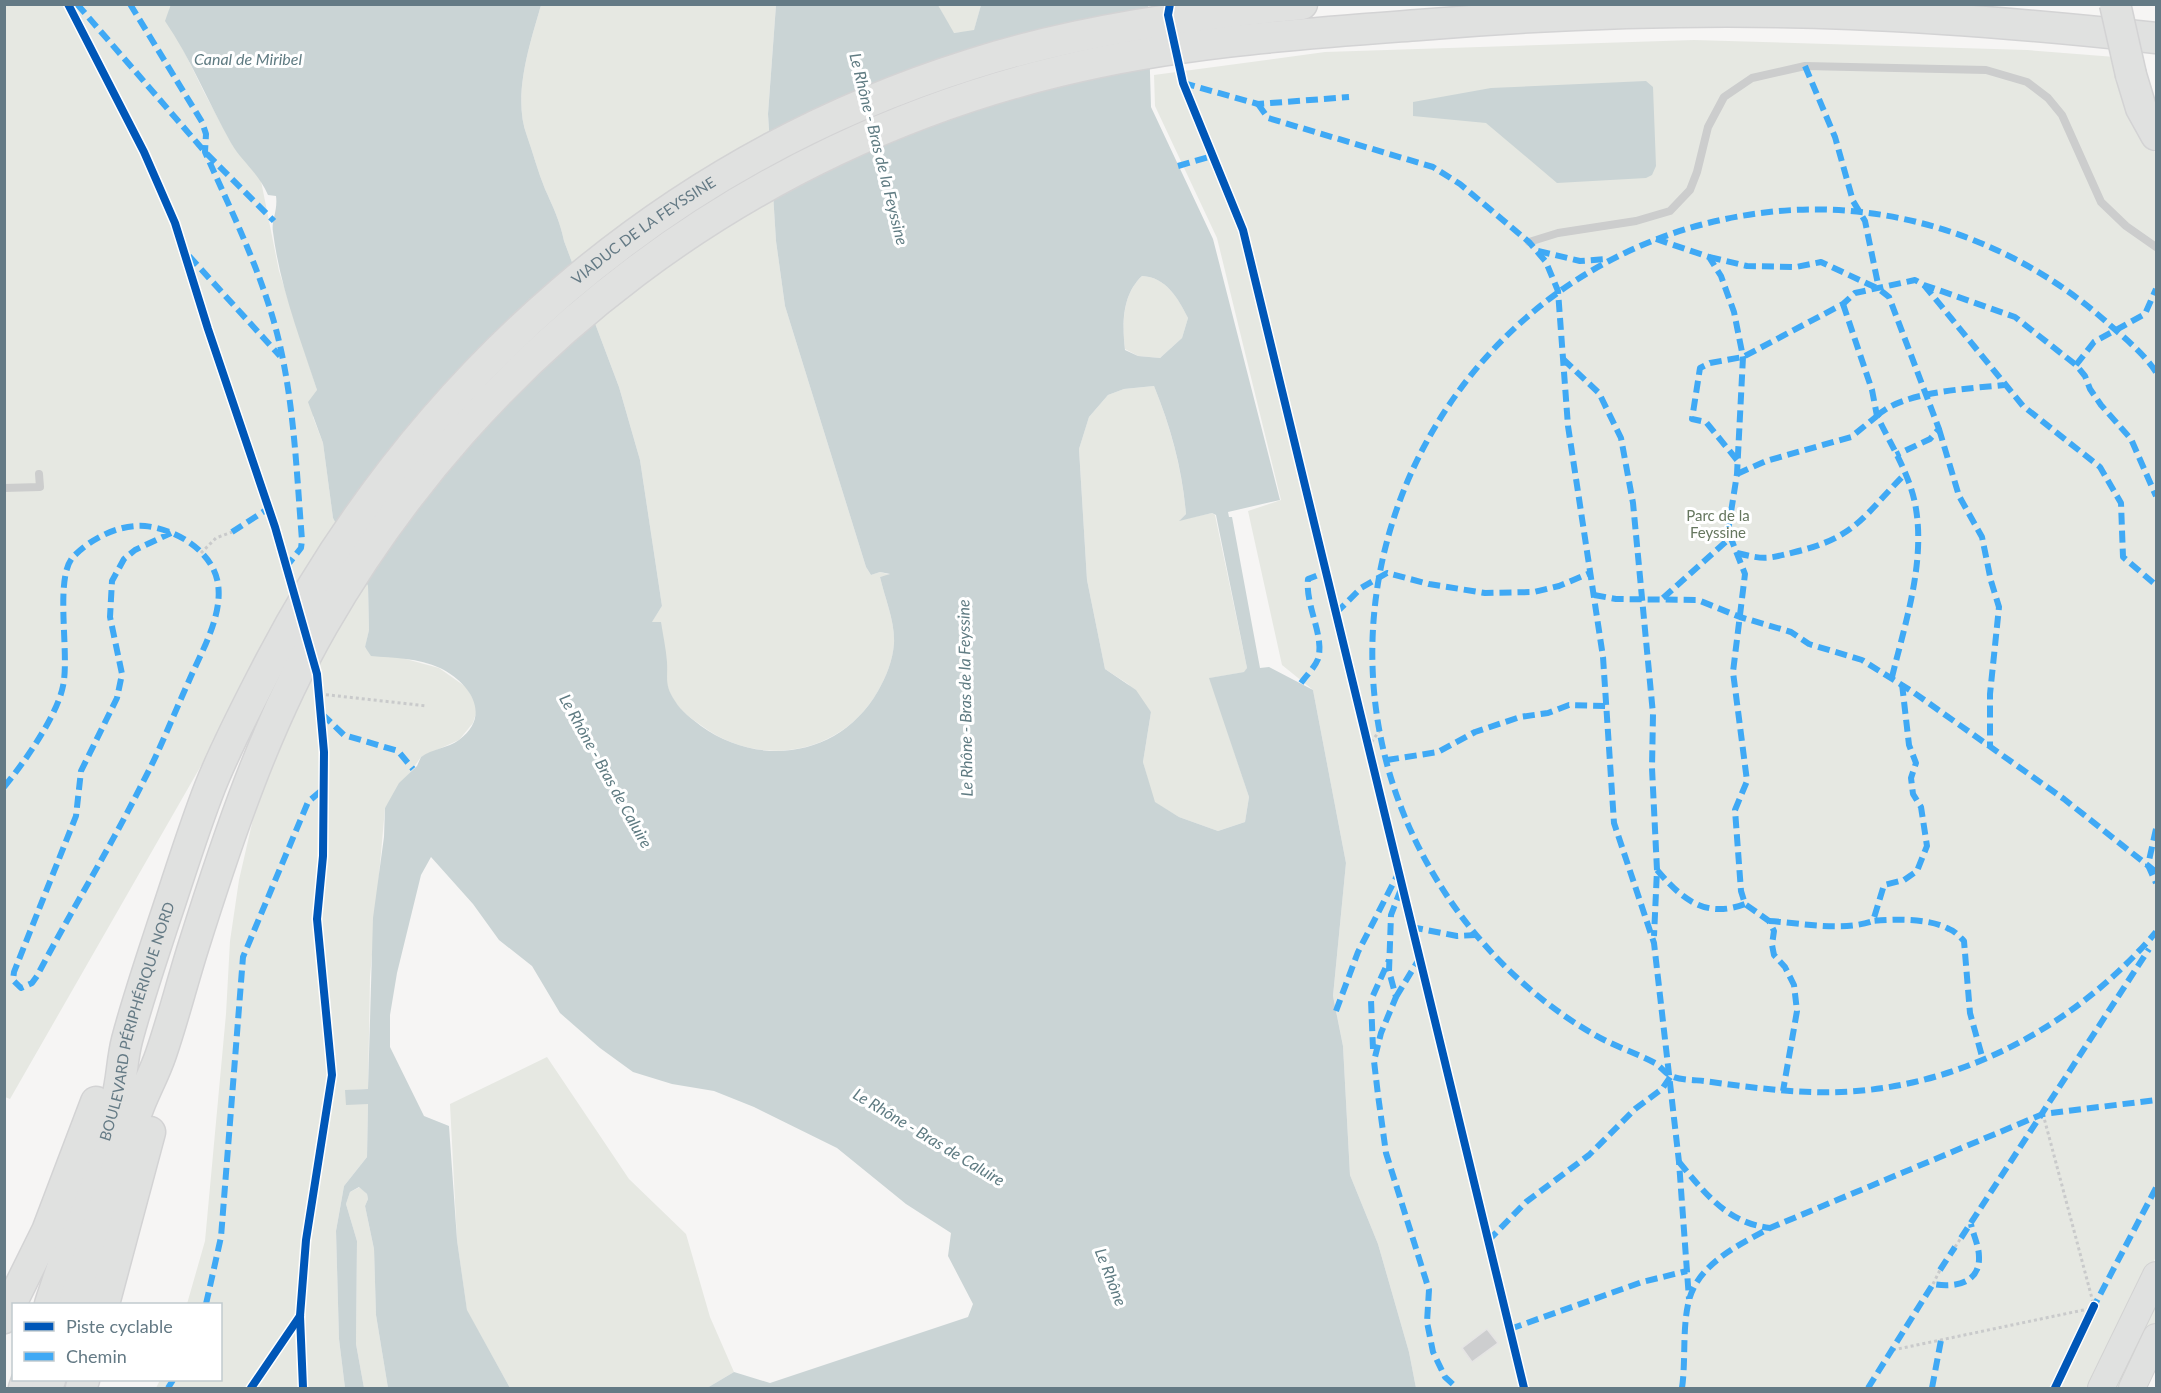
<svg xmlns="http://www.w3.org/2000/svg" width="2161" height="1393" font-family="Lato,sans-serif">
  <rect width="100%" height="100%" fill="#f6f5f4"/>
  <g fill="#e6e8e2">
    <path d="M4 5H171L169 10 178 39 204 92 233 146 260 176 279 271 317 390 313 417 323 443 333 518 368 586 369 630 365 648 439 668 466 687 475 702 477 710 473 723 459 740 421 757 385 808 370 977 368 1089 350 1090 351 1104 368 1103 367 1157 344 1186 336 1231 339 1339 345 1388H156L160 1380H220V1304H187L205 1241 226 1014 230 941 239 880 253 819 271 762 257 656 214 743 10 1099 5 1097Z"/>
    <path d="M541 5H776L768 114 776 241 785 306 866 567 871 575 880 572 891 575 880 577C885 599 895 621 894 643 893 660 886 677 878 691 842 755 760 769 702 726 692 719 682 712 675 702 660 679 662 648 660 622L651 623 662 606 640 460 619 387 564 241C560 221 553 207 545 189 538 172 533 153 527 136 512 96 530 44 541 5Z"/>
    <path d="M938 5H981L974 31 953 33Z"/>
    <path d="M1694 40 2027 50 2115 57 2145 145 2156 153V1257L2090 1388H1416L1409 1352 1378 1244 1350 1175 1343 1046 1333 996 1346 863 1313 690 1282 665 1248 511 1281 500 1217 238 1155 106 1154 75 1325 52Z"/>
    <path d="M1142 276C1166 277 1178 298 1188 318L1182 338 1160 358 1138 356 1125 349C1122 323 1122 295 1142 276Z"/>
    <path d="M1154 386C1171 428 1182 469 1186 514L1180 520 1212 513 1215 515 1247 668 1245 672 1210 678 1249 797 1245 822 1218 831 1179 817 1154 802 1143 762 1151 712 1128 684 1105 669 1087 580 1079 449 1089 417 1108 395 1124 389Z"/>
    <path d="M547 1057 629 1179 686 1234 710 1317 734 1372 707 1388H510L467 1311 457 1240 450 1104Z"/>
    <path d="M360 1187 367 1194 368 1199 365 1206 374 1249 376 1315 388 1388H364L356 1344 357 1241 346 1204 350 1192Z"/>
    <path d="M2156 1291V1321L2123 1388H2115L2149 1319Z"/>
  </g>
  <g fill="#cad4d5" fill-rule="evenodd">
    <path d="M171 4 541 5C530 44 512 96 527 136 533 153 538 172 545 189 553 207 560 221 564 241L619 387 640 460 662 606 652 622H661C663 635 666 649 667 662 668 679 664 684 675 701 681 711 692 719 701 726 761 769 841 756 878 691 886 677 893 660 894 643 895 621 885 599 880 577L890 574 880 572 871 575 866 567 785 306 776 241 768 114 776 5H938L954 33 974 30 981 5H1148L1151 107 1213 239 1280 500 1228 512 1229 517H1232L1260 668 1269 667 1313 690 1346 863 1333 996 1343 1046 1350 1175 1378 1244 1409 1352 1416 1388H707L734 1372 770 1383 968 1317 973 1304 948 1256 951 1233 906 1204 837 1148 754 1107 714 1091 672 1084 633 1072 600 1048 560 1013 532 966 499 940 473 904 431 857 421 875 397 973 390 1015V1047L424 1116 449 1126 457 1240 467 1310 510 1388H388L376 1315 374 1249 365 1206 368 1199 367 1194 359 1187 350 1192 346 1204 357 1241 356 1344 364 1388H345L339 1339 336 1231 344 1186 367 1157 368 1104 346 1105 345 1090 368 1089 373 918 384 837 385 808 399 783 417 766 421 757C432 749 448 748 459 740 493 715 469 682 440 668 419 658 393 658 371 656L365 647 369 630 368 586 333 518 323 443 308 402 317 390C300 338 280 287 273 232 271 221 278 211 276 196L268 195C258 172 242 162 231 143 208 102 191 59 165 21ZM1142 276C1166 277 1178 298 1188 318L1182 338 1160 358 1138 356 1125 350C1122 323 1122 295 1142 276ZM1154 386C1171 428 1182 468 1186 514L1179 521 1212 513 1216 515 1247 668 1244 672 1209 678 1249 797 1245 822 1218 831 1179 817 1155 802 1143 762 1151 712 1136 690 1105 669 1087 580 1079 449 1089 417 1108 395 1124 389Z"/>
    <path d="M1646 81 1653 87 1656 166 1652 175 1646 178 1557 183 1486 123 1413 116V102L1491 88Z"/>
  </g>
  <path fill="#cdcecf" stroke="#e5e4e4" stroke-width="1.5" d="M1487 1329 1498 1343 1472 1362 1462 1348Z"/>
  <g fill="none" stroke-linecap="round" stroke-linejoin="round">
    <defs>
      <g id="primary">
        <path d="M2101 1388 2156 1275"/>
        <path d="M2132 1388 2156 1337"/>
      </g>
      <g id="highway">
        <path d="M2131 75 2141 108 2156 135"/>
        <path id="s1" d="M50 1304C72 1236 98 1168 117 1098 122 1079 122 1059 127 1040 137 1002 150 964 162 927 178 880 192 833 210 787 227 744 249 703 270 662 419 377 663 161 972 64 1079 30 1190 15 1302 4"/>
        <path d="M74 1304C95 1238 114 1170 139 1106 146 1088 155 1072 161 1054 173 1019 182 983 193 948 228 837 265 726 323 625 482 348 749 146 1060 71 1177 42 1299 34 1419 25 1562 13 1707 8 1851 14 1953 18 2055 27 2156 38"/>
        <path d="M104 1304 150 1132"/>
        <path d="M4 1318 47 1231 96 1102"/>
        <path d="M24 1388 27 1380"/>
        <path d="M47 1388 50 1380"/>
        <path d="M81 1388 84 1380"/>
      </g>
    </defs>
    <use href="#primary" stroke="#d2d2d2" stroke-width="28"/>
    <use href="#highway" stroke="#d3d3d4" stroke-width="33"/>
    <g stroke="#c9cacb" stroke-width="3" stroke-dasharray="3 3" stroke-linecap="butt">
      <path d="M201 553 216 538 232 532"/>
      <path d="M320 694 427 706"/>
      <path d="M1368 747 1380 730"/>
      <path d="M2043 1114 2094 1306"/>
      <path d="M1955 1247 1961 1238"/>
      <path d="M1933 1284 1940 1270"/>
      <path d="M1893 1350 2093 1308"/>
    </g>
    <g stroke="#cccdcd" stroke-width="8">
      <path d="M1529 242 1558 233 1636 221 1670 211 1690 190 1697 172 1708 127 1724 97 1752 78 1805 66 1986 70 2027 82 2048 98 2062 115 2101 202 2126 226 2156 247"/>
      <path d="M4 488 40 487 39 474"/>
    </g>
    <use href="#primary" stroke="#e0e1e0" stroke-width="26"/>
    <use href="#highway" stroke="#e0e1e0" stroke-width="30"/>
    <defs>
      <path id="highway-bridge" d="M2115 4 2131 75"/>
    </defs>
    <use href="#highway-bridge" stroke="#d3d3d4" stroke-width="33" stroke-linecap="butt"/>
    <use href="#highway-bridge" stroke="#e0e1e0" stroke-width="30"/>
    <g stroke="#3fa9f5" stroke-width="6" stroke-dasharray="12 6" stroke-linecap="butt">
      <path d="M77 4 205 152 274 221"/>
      <path d="M130 4 202 122 206 134 205 152C230 208 257 263 274 322 294 393 296 467 302 540L301 548 287 566"/>
      <path d="M1805 66 1835 137 1853 201 1865 221 1879 289"/>
      <path d="M1183 83 1258 104 1349 97"/>
      <path d="M1258 104 1268 118 1433 167 1460 184 1529 242 1546 262 1558 291 1568 426 1603 657 1614 823 1654 943 1679 1162 1689 1299"/>
      <path d="M1178 166 1212 156"/>
      <path d="M1656 239 1709 257 1721 276 1734 312 1743 357 1737 474 1728 531 1745 574 1733 672 1747 781 1735 810 1741 891 1745 904 1769 921 1774 931 1772 945 1774 955 1785 967 1794 985 1797 1011 1783 1091"/>
      <path d="M1538 251 1580 261 1607 259"/>
      <path d="M189 256 280 356"/>
      <path d="M1709 257 1747 266 1796 267 1821 262 1879 289 1889 297 1939 429 1930 439 1896 455"/>
      <path d="M1924 285 2023 406 2100 467 2121 503 2123 557 2156 585"/>
      <path d="M1843 304 1872 390 1877 416"/>
      <path d="M1563 359 1599 393 1621 438 1633 503 1653 714 1652 768 1657 870 1654 936"/>
      <path d="M2076 365 2094 342 2145 314 2156 289"/>
      <path d="M2156 372C2144 354 2127 340 2111 326 2019 242 1893 198 1769 212 1446 248 1266 608 1440 885 1478 946 1533 1000 1595 1035 1614 1046 1636 1053 1655 1063 1661 1067 1665 1073 1671 1076 1680 1080 1695 1080 1704 1081 1740 1086 1776 1091 1812 1092 1945 1097 2072 1031 2156 932"/>
      <path d="M1877 416C1903 391 1968 389 2004 385"/>
      <path d="M1939 429 1959 496 1982 537 1991 581 1999 607 1990 694V748"/>
      <path d="M1737 460 1706 422 1692 419 1700 368 1710 363 1743 357 1843 304 1855 293 1915 280 1924 285 2015 317 2076 365 2085 376 2090 389 2101 405 2131 439 2156 496"/>
      <path d="M1737 474 1766 461 1851 437 1877 416C1891 445 1911 476 1916 509 1925 564 1905 624 1892 677"/>
      <path d="M232 532 269 508"/>
      <path d="M1737 553C1765 560 1767 559 1795 552 1857 537 1863 516 1905 474"/>
      <path d="M1594 595 1616 599 1698 600 1740 617 1791 632 1809 644 1862 660 1913 692 2064 799 2156 872"/>
      <path d="M1663 598 1731 537"/>
      <path d="M1336 613 1361 588 1387 573 1429 584 1485 593 1534 592 1559 586 1590 573"/>
      <path d="M1301 683C1306 676 1315 667 1318 659 1325 637 1305 605 1308 579L1326 572"/>
      <path d="M1902 684 1909 745 1916 763 1911 778 1913 794 1921 807 1927 846 1917 871 1904 880 1884 885 1873 921C1895 919 1929 918 1949 929 1955 931 1960 937 1964 941L1970 1013 1983 1060"/>
      <path d="M322 714 344 735 398 751 413 769"/>
      <path d="M1387 760 1438 752 1475 732 1520 717 1548 713 1569 705 1606 706"/>
      <path d="M4 787C24 763 57 716 63 686 70 654 54 578 73 557 90 539 119 524 145 526 176 529 213 551 218 584 223 617 200 654 188 683 173 716 160 750 143 782 110 848 71 911 37 976L32 983 21 988 13 980 14 972 76 816 81 771 117 698 122 674 110 617 112 581 124 559 135 550 171 533"/>
      <path d="M2156 829 2148 865 2156 883"/>
      <path d="M1657 870C1682 899 1705 919 1745 904"/>
      <path d="M1401 889 1391 915 1389 971 1396 997 1381 1033 1374 1061 1378 1095 1386 1153 1429 1290 1427 1322 1433 1352 1445 1377 1457 1388"/>
      <path d="M1769 921C1802 923 1842 932 1873 921"/>
      <path d="M1411 927 1457 936 1476 935"/>
      <path d="M1396 997 1419 959"/>
      <path d="M1336 1011 1358 952 1398 874"/>
      <path d="M1373 1049 1371 1000 1389 960"/>
      <path d="M1679 1162C1705 1193 1727 1223 1770 1228"/>
      <path d="M1961 1238 2149 949"/>
      <path d="M1488 1241 1526 1202 1589 1155 1635 1109 1662 1089 1671 1076"/>
      <path d="M1940 1270 1955 1247"/>
      <path d="M206 1304 221 1237 243 957 308 802 322 790"/>
      <path d="M2092 1310 2156 1188"/>
      <path d="M1510 1329 1642 1282 1687 1271"/>
      <path d="M168 1388 173 1380"/>
      <path d="M1682 1388C1686 1360 1682 1328 1689 1300 1699 1263 1739 1245 1770 1228L2043 1114 2156 1100"/>
      <path d="M1868 1388 1933 1284C1953 1288 1980 1284 1979 1257 1979 1246 1973 1234 1971 1224"/>
      <path d="M1932 1388 1941 1340"/>
    </g>
    <defs>
      <g id="cycleway">
        <path d="M68 4 144 152 175 223 208 329 275 527 317 674 324 752 323 856 317 919 332 1075 306 1240 300 1316 303 1388"/>
        <path d="M1170 4 1168 15 1183 83 1243 230 1524 1388"/>
        <path d="M251 1388 300 1316"/>
        <path d="M2055 1388 2094 1306"/>
      </g>
    </defs>
    <use href="#cycleway" stroke="#fff" stroke-width="11"/>
    <use href="#cycleway" stroke="#0057b8" stroke-width="8"/>
  </g>
  <g text-anchor="middle" stroke-width="6" stroke-linejoin="round" paint-order="stroke">
    <g font-size="15" fill="#647a85" stroke="#fff">
      <text dy="5" stroke="none"><textPath href="#s1" startOffset="1257">VIADUC DE LA FEYSSINE</textPath></text>
      <text dy="5" stroke="none"><textPath href="#s1" startOffset="296">BOULEVARD PÉRIPHÉRIQUE NORD</textPath></text>
    </g>
    <g font-size="15" fill="#66775f" stroke="#fff">
      <text x="1718" y="521">Parc de la<tspan x="1718" dy="17">Feyssine</tspan></text>
    </g>
    <g font-size="16" font-style="italic" fill="#5f7b82" stroke="#fff">
      <text x="248" y="65">Canal de Miribel</text>
      <text transform="translate(879 149) rotate(76)" y="6">Le Rhône - Bras de la Feyssine</text>
      <text transform="translate(965 698) rotate(-91)" y="6">Le Rhône - Bras de la Feyssine</text>
      <text transform="translate(606 771) rotate(61)" y="6">Le Rhône - Bras de Caluire</text>
      <text transform="translate(929 1137) rotate(31)" y="6">Le Rhône - Bras de Caluire</text>
      <text transform="translate(1111 1277) rotate(69)" y="6">Le Rhône</text>
    </g>
  </g>
  <rect width="2161" height="1393" fill="none" stroke="#647a85" stroke-width="12"/>
  <rect x="12" y="1303" width="210" height="78" fill="#ffffff" stroke="#c1cace" stroke-width="1.5"/>
  <rect x="24" y="1322" width="30" height="9" fill="#0057b8" stroke="#c1cace" stroke-width="1.5"/>
  <text x="66" y="1333" font-size="18" fill="#647a85">Piste cyclable</text>
  <rect x="24" y="1352" width="30" height="9" fill="#3fa9f5" stroke="#c1cace" stroke-width="1.5"/>
  <text x="66" y="1363" font-size="18" fill="#647a85">Chemin</text>
</svg>
